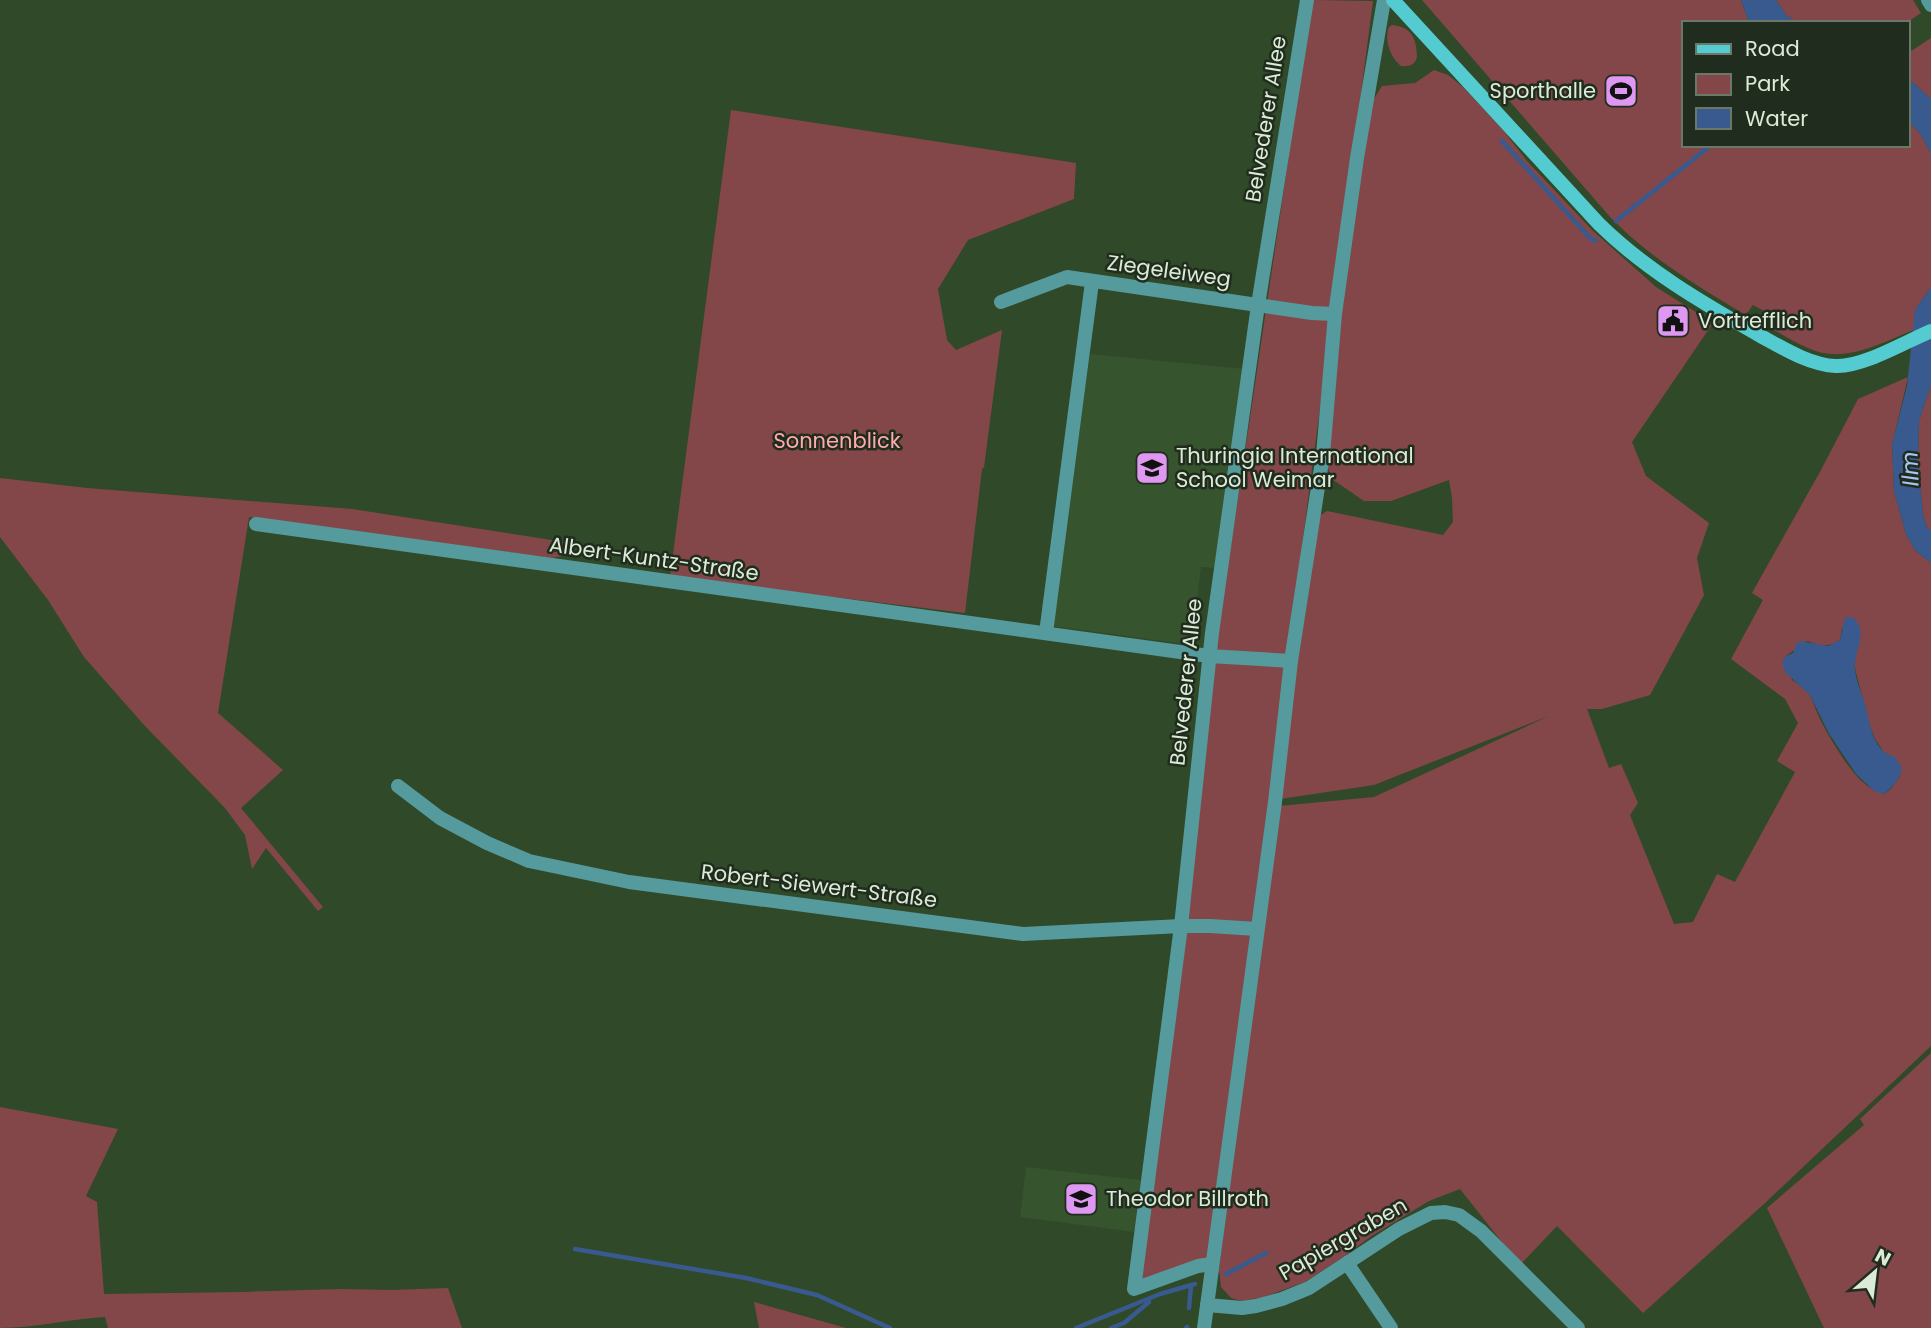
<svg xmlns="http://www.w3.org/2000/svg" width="1931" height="1328" font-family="Poppins,sans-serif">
  <rect width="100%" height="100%" fill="#304929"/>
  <g fill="#36542e">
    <path d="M1090 354 1245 369 1216 568 1201 567 1192 645 1052 626Z"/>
    <path d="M1026 1167 1141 1180 1134 1232 1020 1217Z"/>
  </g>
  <g fill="#844749" fill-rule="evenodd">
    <path d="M1312 0 1373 1 1262 853 1208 1258 1138 1284 1216 647Z"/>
    <path d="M1422 0H1741L1749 23H1684V145H1908V121L1920 133 1931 154V287L1915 310 1914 330C1880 343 1844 365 1808 348 1796 343 1785 336 1774 330L1772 325 1775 317 1753 305 1748 312 1744 314C1697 286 1649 257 1611 218Z"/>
    <path d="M1776 0H1913L1921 13 1906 23H1798L1786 15Z"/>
    <path d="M1392 25C1412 27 1416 38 1417 57 1415 65 1409 67 1401 66 1390 57 1384 40 1389 27Z"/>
    <path d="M1931 38V99L1908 78V53Z"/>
    <path d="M1434 70 1448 75 1463 87 1503 130 1527 161 1592 230 1656 287 1713 323 1632 442 1646 476 1709 523 1697 558 1704 595 1650 695 1602 709H1587L1609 768 1621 764 1638 803 1630 815 1674 924 1693 922 1717 874 1735 882 1795 772 1777 761 1798 723 1785 699 1731 659 1763 600 1752 593 1821 470 1858 399 1908 377 1892 445 1894 491 1906 534 1915 550 1931 563V1046L1765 1203 1643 1313 1557 1226 1520 1265 1460 1189 1429 1201 1370 1237 1345 1256 1305 1282 1264 1297 1242 1301 1231 1298 1221 1287 1219 1270 1270 860 1279 806 1374 797 1549 716 1374 785 1280 799 1316 518 1327 511 1443 535 1453 522 1452 498 1449 480 1391 501H1364L1332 479 1323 455 1335 314 1372 102 1382 86 1415 83ZM1842 627 1858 647 1855 657V669L1870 726 1875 739 1900 776 1891 789 1884 794C1877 791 1869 788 1864 783 1849 771 1829 737 1820 719 1810 697 1814 694 1792 680L1786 656 1807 641C1820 646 1828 648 1840 640Z"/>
    <path d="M731 110 1076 163 1074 199 968 240 938 289 947 340 956 350 1002 330 984 467 982 469 965 613 670 577Z"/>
    <path d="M1931 385V531L1927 527 1923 515 1918 459 1919 421Z"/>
    <path d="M0 478 87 488 352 509 571 543 562 556 552 558 249 517 218 713 283 770 241 808 323 907 318 911 266 848 252 869 245 835 225 808 144 725 84 657 48 600 0 537Z"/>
    <path d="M1931 1053V1328H1824L1767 1208 1864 1125 1860 1119Z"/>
    <path d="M0 1107 118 1129 86 1196 97 1202 104 1294 241 1292 341 1289 391 1290 448 1288 462 1328H108L105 1317C70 1319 35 1328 0 1328Z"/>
    <path d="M754 1302 846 1328H759Z"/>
  </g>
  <g fill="#385a8f">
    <path d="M1741 0H1776L1786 15 1798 23H1749Z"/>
    <path d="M1908 78 1931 99V154L1920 133 1908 121Z"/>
    <path d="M1931 287V385L1919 421 1918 459 1923 515 1927 527 1931 531V563L1915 550 1906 534 1894 491 1892 444 1907 386 1915 310Z"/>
    <path d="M1846 617 1854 618C1869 634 1853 651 1855 670 1856 681 1861 691 1864 701 1870 719 1871 752 1894 756L1902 768C1899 780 1893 787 1884 794L1874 791 1856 774 1828 732 1810 695 1785 672 1782 662 1786 656 1793 653 1796 645 1800 641 1828 646 1840 640 1844 621Z"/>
  </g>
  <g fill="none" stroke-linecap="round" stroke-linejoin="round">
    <g stroke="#385a8f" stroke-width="4.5">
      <path d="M1502 141 1589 237 1592 240H1596"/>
      <path d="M1616 221 1711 145"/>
      <path d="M575 1249 746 1278 817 1295 890 1328"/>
      <path d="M1226 1274 1266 1253"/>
      <path d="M1189 1308 1191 1286"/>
      <path d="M1076 1328 1160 1294 1195 1284"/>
      <path d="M1111 1328 1124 1323 1149 1302"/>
      <path d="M1186 1328 1187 1327"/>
    </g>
    <g stroke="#559a9d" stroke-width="14">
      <path d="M1928 0 1931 5"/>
      <path d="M1001 302 1067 277 1312 313 1335 314"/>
      <path d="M256 524 1209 656 1291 661"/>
      <path d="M1046 633 1092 282"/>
      <path d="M398 786 440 818 487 843 529 861 629 882 1023 934 1181 926H1210L1257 929"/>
      <path d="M1347 1263 1391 1328"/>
      <path d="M1212 1264 1198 1266 1134 1289 1181 926 1212 633 1258 305 1307 0"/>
      <path d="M1207 1305 1242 1308 1256 1306 1282 1299 1309 1288 1399 1229 1431 1213 1445 1212 1459 1215 1481 1231 1578 1328"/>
      <path d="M1204 1328 1275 802 1291 661 1323 455 1335 314 1357 158 1384 0"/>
    </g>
    <path stroke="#54cbd0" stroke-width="14" d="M1393 0 1599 224C1646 270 1701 302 1757 334 1781 347 1809 365 1836 366 1863 367 1905 342 1931 331"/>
  </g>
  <defs>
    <symbol id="stadium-square" viewBox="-11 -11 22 22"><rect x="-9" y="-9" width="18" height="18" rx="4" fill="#df98f1" stroke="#202c1d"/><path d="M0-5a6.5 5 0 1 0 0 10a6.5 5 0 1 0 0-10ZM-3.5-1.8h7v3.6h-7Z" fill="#111"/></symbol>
    <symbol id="civic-square" viewBox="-11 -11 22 22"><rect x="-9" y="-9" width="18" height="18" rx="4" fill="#df98f1" stroke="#202c1d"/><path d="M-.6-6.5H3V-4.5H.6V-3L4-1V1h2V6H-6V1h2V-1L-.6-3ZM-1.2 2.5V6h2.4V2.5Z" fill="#111"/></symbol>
    <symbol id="school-square" viewBox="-11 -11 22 22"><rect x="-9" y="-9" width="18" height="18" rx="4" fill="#df98f1" stroke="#202c1d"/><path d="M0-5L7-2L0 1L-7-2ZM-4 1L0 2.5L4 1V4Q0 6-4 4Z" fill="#111"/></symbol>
  </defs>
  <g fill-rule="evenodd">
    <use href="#stadium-square" x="1602" y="72" width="38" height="38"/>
    <use href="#civic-square" x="1654" y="302" width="38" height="38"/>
    <use href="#school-square" x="1133" y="449" width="38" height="38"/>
    <use href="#school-square" x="1062" y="1180" width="38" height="38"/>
  </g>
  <g text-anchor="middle" stroke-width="5" stroke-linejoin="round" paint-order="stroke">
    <g font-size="21" fill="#dcebd7" stroke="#202c1d" text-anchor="start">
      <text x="1596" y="98" text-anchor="end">Sporthalle</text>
      <text x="1698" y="328">Vortrefflich</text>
      <text x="1176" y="463">Thuringia International<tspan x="1176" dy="24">School Weimar</tspan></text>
      <text x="1106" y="1206">Theodor Billroth</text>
    </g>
    <g font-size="21" fill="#dcebd7" stroke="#202c1d">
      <text transform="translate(1266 119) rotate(-81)" y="7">Belvederer Allee</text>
      <text transform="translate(1169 271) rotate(8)" y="7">Ziegeleiweg</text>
      <text transform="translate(654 559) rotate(8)" y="7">Albert-Kuntz-Straße</text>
      <text transform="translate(1186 682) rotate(-84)" y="7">Belvederer Allee</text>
      <text transform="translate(819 886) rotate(7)" y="7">Robert-Siewert-Straße</text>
      <text transform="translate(1343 1239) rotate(-30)" y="7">Papiergraben</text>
    </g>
    <g font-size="21" fill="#fea9aa" stroke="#202c1d">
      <text x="837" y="448">Sonnenblick</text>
    </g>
    <g font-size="23" font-style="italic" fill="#a7c5f5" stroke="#202c1d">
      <text transform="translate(1910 469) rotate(-92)" y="8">Ilm</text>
    </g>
  </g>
  <rect x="1682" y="21" width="228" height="126" fill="#202c1d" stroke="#6b7867" stroke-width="2"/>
  <rect x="1696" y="44" width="35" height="10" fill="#54cbd0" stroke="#6b7867" stroke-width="2"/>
  <text x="1745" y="56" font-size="21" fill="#dcebd7">Road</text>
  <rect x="1696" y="74" width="35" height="21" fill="#844749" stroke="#6b7867" stroke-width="2"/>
  <text x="1745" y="91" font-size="21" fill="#dcebd7">Park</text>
  <rect x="1696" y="108" width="35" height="21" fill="#385a8f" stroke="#6b7867" stroke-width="2"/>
  <text x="1745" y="126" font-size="21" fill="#dcebd7">Water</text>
  <g transform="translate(1875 1272) rotate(28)" stroke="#202c1d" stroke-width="5" paint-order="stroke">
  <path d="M0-5L12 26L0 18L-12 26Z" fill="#dcebd7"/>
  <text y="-10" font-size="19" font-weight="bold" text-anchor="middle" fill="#dcebd7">N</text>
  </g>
</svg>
